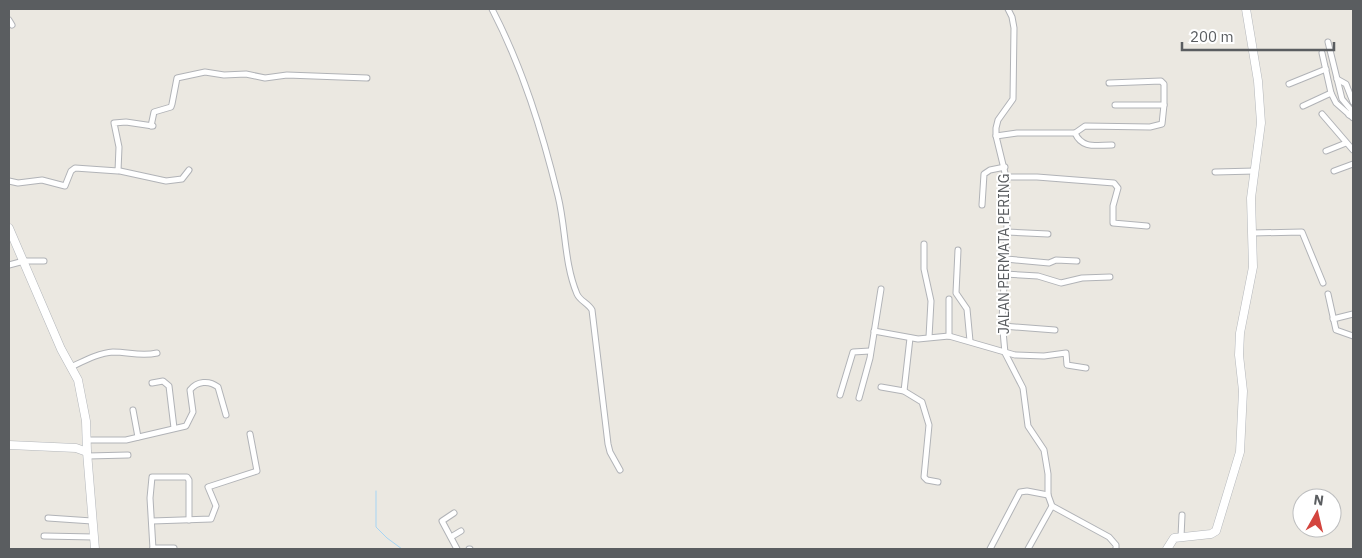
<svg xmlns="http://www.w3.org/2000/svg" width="1362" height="558" font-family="'IBM Plex Sans',sans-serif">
  <rect width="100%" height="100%" fill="#ebe8e1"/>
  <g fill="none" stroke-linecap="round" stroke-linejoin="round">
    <path stroke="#a7d5f4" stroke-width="1" d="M376 491V527L387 538 402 549"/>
    <defs>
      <g id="street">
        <path d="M492 9C523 69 542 131 558 196 566 228 564 263 577 294 580 301 588 303 592 310L608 444 610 452 620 470"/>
        <path d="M1008 9 1012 17 1014 28 1013 99 998 120 996 128V136L1006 177 1007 232 1002 320 1005 353 1023 388 1028 426 1044 450 1048 474V495L1052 506 1109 537 1116 545V549"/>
        <path d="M9 20 12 25"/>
        <path d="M1328 42 1342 99 1352 111 1349 115"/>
        <path d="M1322 53 1331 93"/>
        <path d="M1337 79 1346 84 1353 102"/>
        <path d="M1109 83 1161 81 1164 84V105"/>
        <path d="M1289 84 1326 69"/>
        <path d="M1303 106 1331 93 1336 103 1353 118"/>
        <path d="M1322 114 1353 150"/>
        <path d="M151 126 154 112 171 107 172 104 177 78 205 72 224 75 246 74 265 78 287 75 367 78"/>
        <path d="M1075 133C1082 149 1096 145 1112 145"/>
        <path d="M996 136 1017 133H1075L1085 126 1150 127 1162 124 1164 105H1115"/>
        <path d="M1326 151 1346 143"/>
        <path d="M120 171 166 181 182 179 189 170"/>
        <path d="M1334 171 1353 164"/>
        <path d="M1215 172 1255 171"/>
        <path d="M1006 177H1037L1114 183 1118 188 1113 206V223L1147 226"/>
        <path d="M9 181 18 183 42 180 65 186 71 171 75 168 118 171 119 147 114 123 126 122 153 126"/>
        <path d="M982 205 984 174 990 170 1005 167"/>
        <path d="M1007 232 1048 234"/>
        <path d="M1252 233 1302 232 1323 283"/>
        <path d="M924 244V269L931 301 929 337"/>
        <path d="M958 250 956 293 967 309 970 341"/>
        <path d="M1006 259 1049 263 1056 260 1077 261"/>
        <path d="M9 265 24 261H44"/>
        <path d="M1005 274 1038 276 1061 283 1082 278 1110 277"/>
        <path d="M1328 294 1336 330 1353 336"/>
        <path d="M949 299V336"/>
        <path d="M1333 319 1353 314"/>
        <path d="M1003 326 1055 330"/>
        <path d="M874 331 918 339 949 336 1015 355 1044 356 1066 353 1067 365 1086 368"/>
        <path d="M71 367C84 361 98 353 113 352 129 352 141 357 157 353"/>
        <path d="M152 383 163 381 169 386 174 428"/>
        <path d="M881 387 904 391 922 402 929 425 924 477 927 480 938 482"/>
        <path d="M904 391 910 338"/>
        <path d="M840 395 853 352 870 351"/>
        <path d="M859 398 870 358 881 289"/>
        <path d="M133 410 138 437"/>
        <path d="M88 440H126L186 426 193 412 190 390C197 381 209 380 218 387L226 415"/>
        <path d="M88 456 128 455"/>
        <path d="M454 513 442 521 457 549"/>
        <path d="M48 518 92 521"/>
        <path d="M152 521 211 519 216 506 208 487 257 471 250 434"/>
        <path d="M44 536 94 537"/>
        <path d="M451 537 461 531"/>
        <path d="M1181 537 1182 515"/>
        <path d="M153 548H174"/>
        <path d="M153 549 150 498 152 477H187L189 480V520"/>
        <path d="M469 549H470"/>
        <path d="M990 549 1020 492 1027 491 1048 495"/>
        <path d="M1028 549 1052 506"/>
      </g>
      <g id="secondary">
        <path d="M9 228 61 349 78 380 86 421 87 452 95 549"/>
        <path d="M9 445 76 448 87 452"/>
        <path d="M1167 549 1174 538 1211 534 1216 531 1240 452 1243 391 1239 355 1240 333 1253 267 1251 198 1261 123 1258 81 1246 9"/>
      </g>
    </defs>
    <use href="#street" stroke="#b1b3b7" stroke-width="7"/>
    <use href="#secondary" stroke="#b3b6ba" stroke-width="9"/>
    <use href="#street" stroke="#fff" stroke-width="5"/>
    <use href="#secondary" stroke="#fff" stroke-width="8"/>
  </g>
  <g text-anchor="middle" stroke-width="4" stroke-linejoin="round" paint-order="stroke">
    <g font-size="14" fill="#5a5d60" stroke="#fff">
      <text transform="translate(1004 254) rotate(-90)" y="5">JALAN PERMATA PERING</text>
    </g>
  </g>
  <rect width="1362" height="558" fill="none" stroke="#5a5d60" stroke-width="20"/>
  <g transform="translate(1317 513) rotate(8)"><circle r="24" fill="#ffffff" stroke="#bdbebf"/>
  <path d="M0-4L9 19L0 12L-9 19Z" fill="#d3453e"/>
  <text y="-8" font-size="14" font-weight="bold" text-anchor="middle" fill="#5a5d60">N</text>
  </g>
  <path d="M1182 42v8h152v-8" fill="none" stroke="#5a5d60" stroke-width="2.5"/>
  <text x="1190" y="42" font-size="15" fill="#5a5d60" stroke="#ffffff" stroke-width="4" paint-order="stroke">200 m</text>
</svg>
